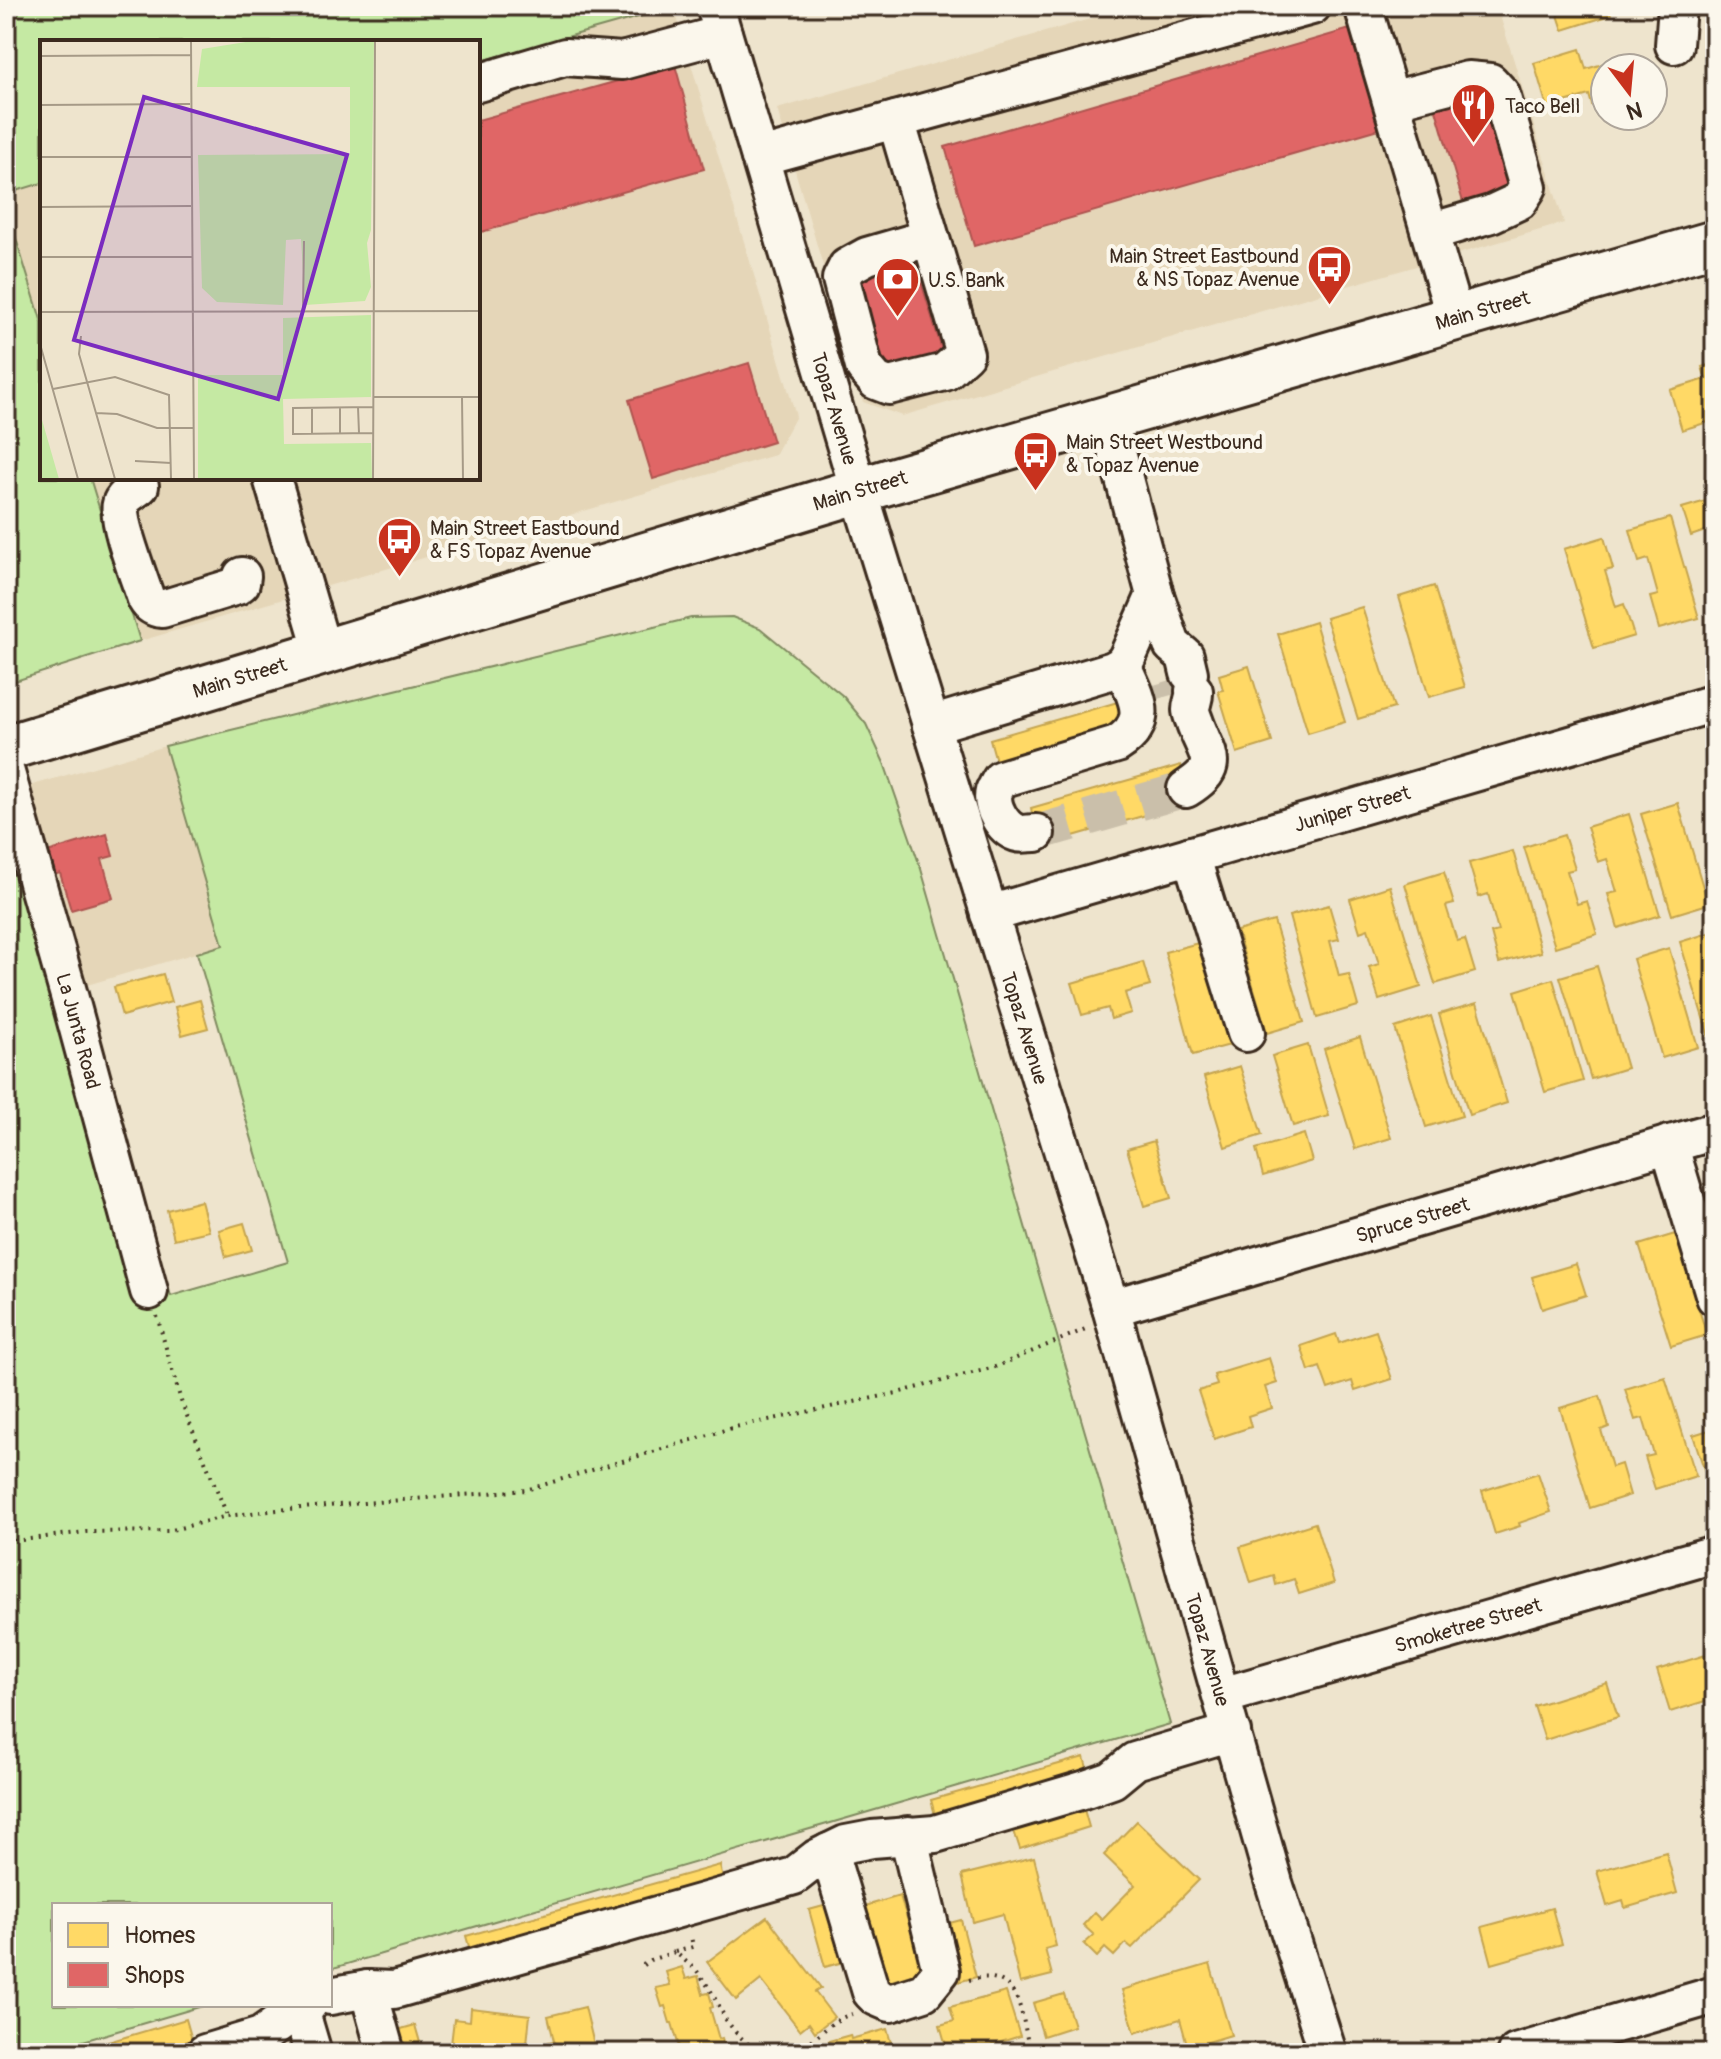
<svg xmlns="http://www.w3.org/2000/svg" width="1721" height="2059" font-family="Pangolin,sans-serif">
  <rect width="100%" height="100%" fill="#eee4cd"/>
  <filter id="ink" filterUnits="userSpaceOnUse"><feTurbulence type="fractalNoise" baseFrequency=".0125" numOctaves="2"/><feDisplacementMap in="SourceGraphic" scale="16" xChannelSelector="R" yChannelSelector="G"/><feConvolveMatrix kernelMatrix="1 2 1 2 8 2 1 2 1" color-interpolation-filters="sRGB"/></filter>
  <g filter="url(#ink)">
    <g fill="#e5d6b8">
      <path d="M1135 6H1497L1564 223 902 416 863 402 777 109Z"/>
      <path d="M674 7 796 416 775 455 140 641 90 478H478V62Z"/>
      <path d="M42 183V323L6 206V194Z"/>
      <path d="M165 746 223 945 53 995 6 793Z"/>
    </g>
    <g fill="#c5e9a3" stroke="#808a60" stroke-width="2">
      <path d="M6 6H674V7L478 62V42H42V183L6 194Z"/>
      <path d="M6 206 42 323V478H90L140 641 6 684Z"/>
      <path d="M732 617 760 628 843 696 866 724 884 763 921 869 1170 1724 330 1969V1905H54V2005H206L42 2053H6V834L80 987 171 1296 288 1262 197 953 223 945 165 746 691 618Z"/>
    </g>
    <g fill="#ffd966" stroke="#c4a450" stroke-width="2">
      <path d="M1555 6H1608L1611 15 1563 30Z"/>
      <path d="M1580 49 1586 69 1606 63 1608 68H1605V102L1592 105 1589 95 1547 107 1534 63Z"/>
      <path d="M1715 363V420L1682 430 1670 390 1706 379 1702 367Z"/>
      <path d="M1706 501 1714 528 1691 536 1682 508Z"/>
      <path d="M1670 518 1699 618 1659 629 1650 597 1658 595 1648 559 1639 562 1630 530Z"/>
      <path d="M1604 537 1613 569 1605 571 1616 607 1624 604 1634 636 1594 648 1564 549Z"/>
      <path d="M1434 586 1465 687 1429 697 1399 597Z"/>
      <path d="M1362 607 1394 708 1358 719 1326 618Z"/>
      <path d="M1315 622 1345 722 1308 733 1278 634Z"/>
      <path d="M1249 666 1272 742 1237 753 1218 691 1223 690 1219 675Z"/>
      <path d="M1121 701 1127 723 996 761 990 739Z"/>
      <path d="M1181 765 1186 789 1191 802 1042 845 1036 833 1031 808Z"/>
      <path d="M1678 803 1708 904 1672 915 1641 814Z"/>
      <path d="M1629 814 1660 915 1618 928 1608 894 1617 892 1607 859 1598 862 1587 827Z"/>
      <path d="M1564 835 1575 869 1567 871 1577 904 1587 901 1597 934 1555 947 1524 847Z"/>
      <path d="M1513 851 1541 952 1499 963 1491 933 1498 931 1488 894 1479 897 1469 863Z"/>
      <path d="M1444 872 1454 904 1446 906 1457 941 1465 939 1475 972 1435 984 1405 884Z"/>
      <path d="M1390 886 1421 987 1379 1000 1369 967 1379 964 1368 929 1360 932 1350 899Z"/>
      <path d="M1329 905 1339 939 1330 941 1339 976 1349 974 1358 1006 1317 1018 1289 916Z"/>
      <path d="M1274 921 1304 1022 1267 1033 1237 931Z"/>
      <path d="M1715 931V1040L1710 1041 1680 942Z"/>
      <path d="M1202 942 1230 1045 1193 1055 1165 952Z"/>
      <path d="M1669 948 1698 1047 1662 1058 1633 959Z"/>
      <path d="M1143 962 1150 986 1125 993 1131 1013 1111 1019 1108 1008 1082 1015 1072 983Z"/>
      <path d="M1597 966 1627 1068 1591 1079 1560 977Z"/>
      <path d="M163 974 171 1002 122 1016 114 987Z"/>
      <path d="M1553 979 1583 1081 1545 1092 1515 991Z"/>
      <path d="M200 1000 208 1028 182 1035 175 1007Z"/>
      <path d="M1477 1003 1507 1103 1469 1115 1439 1014Z"/>
      <path d="M1431 1016 1462 1116 1426 1127 1395 1028Z"/>
      <path d="M1360 1037 1391 1138 1355 1149 1324 1049Z"/>
      <path d="M1308 1045 1329 1116 1293 1126 1272 1056Z"/>
      <path d="M1240 1066 1262 1135 1225 1147 1204 1077Z"/>
      <path d="M1304 1134 1312 1161 1263 1176 1256 1149Z"/>
      <path d="M1154 1141 1171 1198 1144 1206 1127 1149Z"/>
      <path d="M201 1201 209 1231 174 1239 167 1210Z"/>
      <path d="M244 1223 252 1250 226 1257 219 1230Z"/>
      <path d="M1675 1234 1707 1335 1671 1346 1639 1245Z"/>
      <path d="M1576 1264 1586 1295 1542 1309 1532 1277Z"/>
      <path d="M1376 1331 1392 1379 1355 1391 1352 1381 1328 1389 1320 1367 1309 1371 1301 1346 1336 1334 1339 1343Z"/>
      <path d="M1269 1358 1277 1383 1265 1387 1272 1408 1248 1416 1251 1427 1214 1439 1198 1391 1217 1385 1214 1375Z"/>
      <path d="M1665 1377 1696 1476 1655 1489 1645 1457 1654 1455 1643 1418 1635 1420 1625 1389Z"/>
      <path d="M1600 1396 1609 1427 1601 1430 1612 1467 1621 1464 1630 1495 1590 1508 1560 1408Z"/>
      <path d="M1715 1411V1473L1706 1475 1693 1435 1709 1430 1704 1414Z"/>
      <path d="M1538 1473 1551 1512 1519 1523 1520 1526 1495 1534 1482 1491Z"/>
      <path d="M1315 1523 1334 1583 1299 1594 1294 1579 1276 1585 1274 1576 1251 1583 1240 1547Z"/>
      <path d="M1715 1652V1698L1670 1712 1657 1670Z"/>
      <path d="M1607 1683 1618 1717 1545 1740 1534 1706Z"/>
      <path d="M1084 1757 1090 1779 937 1822 931 1800Z"/>
      <path d="M1083 1806 1089 1827 1020 1849 1013 1828Z"/>
      <path d="M1137 1821 1199 1880 1132 1948 1126 1943 1114 1956 1105 1948 1097 1957 1084 1944 1094 1935 1083 1925 1095 1912 1102 1919 1135 1885 1104 1855Z"/>
      <path d="M1666 1852 1677 1893 1625 1908 1623 1901 1607 1906 1597 1871Z"/>
      <path d="M1034 1857 1056 1946 1045 1949 1052 1975 1020 1983 1003 1914 973 1922 962 1875Z"/>
      <path d="M720 1865 725 1887 472 1957 466 1936Z"/>
      <path d="M900 1896 924 1971 882 1984 858 1908Z"/>
      <path d="M831 1904 847 1961 825 1967 809 1910Z"/>
      <path d="M1552 1908 1562 1944 1492 1964 1482 1927Z"/>
      <path d="M767 1917 821 1988 815 1992 834 2017 815 2032 809 2023 800 2030 761 1980 736 2000 707 1962Z"/>
      <path d="M961 1920 976 1977 954 1983 938 1926Z"/>
      <path d="M1210 1964 1231 2035 1188 2048 1180 2019 1135 2033 1122 1990Z"/>
      <path d="M682 1967 686 1979 698 1976 703 1994 709 1993 713 2007 710 2008 719 2039 722 2038 726 2052 670 2053 680 2050 672 2023H670L665 2006 662 2007 656 1988 670 1985 666 1972Z"/>
      <path d="M1006 1992 1020 2036 992 2045 995 2053H948L940 2025 954 2021 950 2007Z"/>
      <path d="M1064 1994 1074 2026 1043 2036 1033 2003Z"/>
      <path d="M585 2007 596 2053H552L549 2042 554 2041 548 2016Z"/>
      <path d="M471 2008 530 2015 526 2053H450L454 2019 470 2021Z"/>
      <path d="M186 2019 192 2040 149 2053H71Z"/>
      <path d="M415 2025 423 2053H400L394 2031Z"/>
      <path d="M887 2029 894 2053H832L829 2041 850 2035 851 2039Z"/>
    </g>
    <g fill="#e06666" stroke="#ae5450" stroke-width="2">
      <path d="M1350 29 1379 129 974 246 945 147Z"/>
      <path d="M675 65 704 169 478 233V120Z"/>
      <path d="M1485 88 1515 187 1463 202 1434 103Z"/>
      <path d="M915 262 946 363 891 378 885 359 874 362 848 279Z"/>
      <path d="M749 363 773 442 653 479 629 400Z"/>
      <path d="M107 834 113 856 102 859 113 898 71 910 60 873 50 876 44 853Z"/>
    </g>
    <g fill="none" stroke-linecap="round" stroke-linejoin="round">
      <g stroke="#cabfaa" stroke-width="36" stroke-dasharray="36 18" stroke-linecap="butt">
        <path d="M1171 680 1175 694"/>
        <path d="M1036 833 1186 789"/>
      </g>
      <defs>
        <g id="minor">
          <path id="s1" d="M715 6 859 491 1111 1308 1274 1883 1328 2053"/>
          <path d="M1363 6 1455 318"/>
          <path d="M1674 45 1677 6"/>
          <path d="M478 83 565 57 622 61 723 34"/>
          <path d="M1391 100 1468 80 1490 82 1501 94 1528 187 1519 201 1491 214 1430 232"/>
          <path d="M896 120 965 354 945 372 889 386 876 381 864 367 841 279 847 267 867 256 929 238"/>
          <path d="M760 157 1312 6"/>
          <path d="M1108 419 1155 595 1172 645 1185 656 1189 673"/>
          <path d="M272 478 323 652"/>
          <path d="M140 486C134 491 123 496 121 504 116 520 140 580 146 599 150 606 154 608 162 609L237 586 241 583 242 576"/>
          <path d="M931 725 1113 670 1122 665 1127 658 1155 595"/>
          <path id="s2" d="M6 773 70 999 149 1291"/>
          <path d="M1186 789C1223 766 1207 756 1195 723 1194 719 1191 714 1191 710 1191 703 1195 698 1194 691"/>
          <path d="M1036 833C1029 833 1023 835 1017 833 1002 828 990 806 994 791 995 790 1000 780 1001 779L1117 744C1153 721 1136 697 1122 665"/>
          <path d="M1191 855 1246 1033"/>
          <path id="s3" d="M989 914 1715 703"/>
          <path d="M1669 1144 1715 1297"/>
          <path id="s4" d="M1111 1308 1715 1131"/>
          <path id="s5" d="M1222 1696 1715 1554"/>
          <path d="M829 1852 871 1992 876 1997 890 2003 924 1992 941 1971 908 1835"/>
          <path d="M368 1989 386 2053"/>
          <path d="M330 1996 368 1989 394 1990 794 1876 817 1858 846 1844 872 1839 935 1834 1083 1790 1112 1780 1135 1761 1232 1732"/>
          <path d="M300 2009 313 2053"/>
          <path d="M205 2053 261 2036 296 2011 308 2005"/>
          <path d="M1516 2053 1715 1995"/>
        </g>
        <g id="major">
          <path id="s6" d="M6 748 891 481 1715 243"/>
        </g>
      </defs>
      <use href="#minor" stroke="#3b2a1e" stroke-width="42"/>
      <use href="#major" stroke="#3b2a1e" stroke-width="50"/>
      <g stroke="#3b2a1e" stroke-width="4" stroke-dasharray="2 6" stroke-linecap="butt">
        <path d="M157 1316 181 1401 227 1515"/>
        <path d="M6 1542 86 1532 168 1531 227 1516 277 1510 526 1490 735 1427 897 1393 995 1367 1088 1328"/>
        <path d="M675 1952 693 1947 691 1936"/>
        <path d="M643 1965 650 1960 675 1952 697 1971 710 1989 726 2020 737 2034 758 2053"/>
        <path d="M969 1980C1022 1966 1021 2015 1030 2053"/>
        <path d="M791 2053C797 2048 802 2046 808 2043 826 2031 829 2021 852 2014"/>
      </g>
      <use href="#minor" stroke="#fbf7ec" stroke-width="36"/>
      <use href="#major" stroke="#fbf7ec" stroke-width="44"/>
    </g>
  </g>
  <defs>
    <symbol id="restaurant-pin" viewBox="-11 -11 22 30"><path d="M0 17L-7.5 6A9.5 9.5 0 1 1 7.5 6Z" fill="#c8321e" stroke="#fbf7ec"/><path d="M-5-6h1v4h1v-4h1v4h1v-4h1v5L-1.5 .5V6h-2V.5L-5-1ZM5-6V6H3V1.5H1.5Q1.5-4 5-6Z" fill="#fff"/></symbol>
    <symbol id="bus-pin" viewBox="-11 -11 22 30"><path d="M0 17L-7.5 6A9.5 9.5 0 1 1 7.5 6Z" fill="#c8321e" stroke="#fbf7ec"/><path d="M-5-6H5V4H4V6H2V4H-2V6H-4V4H-5ZM-3.5-4V0h7V-4ZM-3.5 1.2v1.5H-2V1.2ZM2 1.2v1.5H3.5V1.2Z" fill="#fff"/></symbol>
    <symbol id="bank-pin" viewBox="-11 -11 22 30"><path d="M0 17L-7.5 6A9.5 9.5 0 1 1 7.5 6Z" fill="#c8321e" stroke="#fbf7ec"/><path d="M-6-4H6V4H-6ZM0-2.3a2.3 2.3 0 1 0 0 4.6a2.3 2.3 0 1 0 0-4.6Z" fill="#fff"/></symbol>
  </defs>
  <g fill-rule="evenodd">
    <use href="#restaurant-pin" x="1448" y="80" width="51" height="69"/>
    <use href="#bus-pin" x="1304" y="242" width="51" height="69"/>
    <use href="#bank-pin" x="872" y="254" width="51" height="69"/>
    <use href="#bus-pin" x="1010" y="428" width="51" height="69"/>
    <use href="#bus-pin" x="374" y="514" width="51" height="69"/>
  </g>
  <g text-anchor="middle" stroke-width="8" stroke-linejoin="round" paint-order="stroke">
    <g font-size="20" fill="#3b2a1e" stroke="#fbf7ec" text-anchor="start">
      <text x="1505" y="113">Taco Bell</text>
      <text x="1299" y="263" text-anchor="end">Main Street Eastbound<tspan x="1299" dy="23">&amp; NS Topaz Avenue</tspan></text>
      <text x="928" y="287">U.S. Bank</text>
      <text x="1066" y="449">Main Street Westbound<tspan x="1066" dy="23">&amp; Topaz Avenue</tspan></text>
      <text x="430" y="535">Main Street Eastbound<tspan x="430" dy="23">&amp; FS Topaz Avenue</tspan></text>
    </g>
    <g font-size="20" fill="#3b2a1e" stroke="#fbf7ec">
      <text dy="7" stroke="none"><textPath href="#s6" startOffset="1540">Main Street</textPath></text>
      <text dy="7" stroke="none"><textPath href="#s1" startOffset="420">Topaz Avenue</textPath></text>
      <text dy="7" stroke="none"><textPath href="#s6" startOffset="892">Main Street</textPath></text>
      <text dy="7" stroke="none"><textPath href="#s6" startOffset="244">Main Street</textPath></text>
      <text dy="7" stroke="none"><textPath href="#s3" startOffset="378">Juniper Street</textPath></text>
      <text dy="7" stroke="none"><textPath href="#s1" startOffset="1068">Topaz Avenue</textPath></text>
      <text dy="7" stroke="none"><textPath href="#s2" startOffset="268">La Junta Road</textPath></text>
      <text dy="7" stroke="none"><textPath href="#s4" startOffset="314">Spruce Street</textPath></text>
      <text dy="7" stroke="none"><textPath href="#s5" startOffset="256">Smoketree Street</textPath></text>
      <text dy="7" stroke="none"><textPath href="#s1" startOffset="1716">Topaz Avenue</textPath></text>
    </g>
  </g>
  <g transform="translate(40 40)">
    <rect width="440" height="440" fill="#eee4cd"/>
    <path d="M212 1H334L331 190 327 203 331 247 325 261 265 265 261 199 246 200 243 265 177 262 162 248 158 115 310 114V47H157L162 9ZM331 275V357L243 359 244 404 331 403 332 439H158V335H243V278ZM0 373 19 439H0Z" fill="#c5e9a3"/>
    <path fill="none" stroke="#a69a87" stroke-width="2" d="M151 1 154 439M0 16 151 15M0 65 150 64M0 117H151M0 167 151 166M0 217H152M263 270 264 201M0 272 440 271M41 296 39 314 75 439M0 304 38 439M13 349 75 337 129 355 131 439M333 357H440M422 357 423 439M272 367V394M300 367V393M318 367 319 393M333 367 253 368V394L333 393M56 373 77 374 117 388H154M95 421 131 423M333 439 335 1"/>
    <path fill="#7b2cbf" fill-opacity="0.15" stroke="#7b2cbf" stroke-width="4" d="M104 57 307 115 238 359 34 300Z"/>
    <rect width="440" height="440" fill="none" stroke="#3b2a1e" stroke-width="4"/>
  </g>
  <rect width="1721" height="2059" fill="none" stroke="#fbf7ec" stroke-width="32"/>
  <rect x="16" y="16" width="1689" height="2027" fill="none" stroke="#3b2a1e" stroke-width="3" filter="url(#ink)"/>
  <rect x="52" y="1903" width="280" height="104" fill="#fbf7ec" stroke="#aea59a" stroke-width="2"/>
  <rect x="68" y="1923" width="40" height="24" fill="#ffd966" stroke="#aea59a" stroke-width="2"/>
  <text x="124" y="1943" font-size="24" fill="#3b2a1e">Homes</text>
  <rect x="68" y="1963" width="40" height="24" fill="#e06666" stroke="#aea59a" stroke-width="2"/>
  <text x="124" y="1983" font-size="24" fill="#3b2a1e">Shops</text>
  <g transform="translate(1629 92) rotate(164)"><circle r="38" fill="#fbf7ec" stroke="#aea59a" stroke-width="2"/>
  <path d="M0-6L14 30L0 20L-14 30Z" fill="#c8321e"/>
  <text y="-12" font-size="22" font-weight="bold" text-anchor="middle" fill="#3b2a1e">N</text>
  </g>
</svg>
